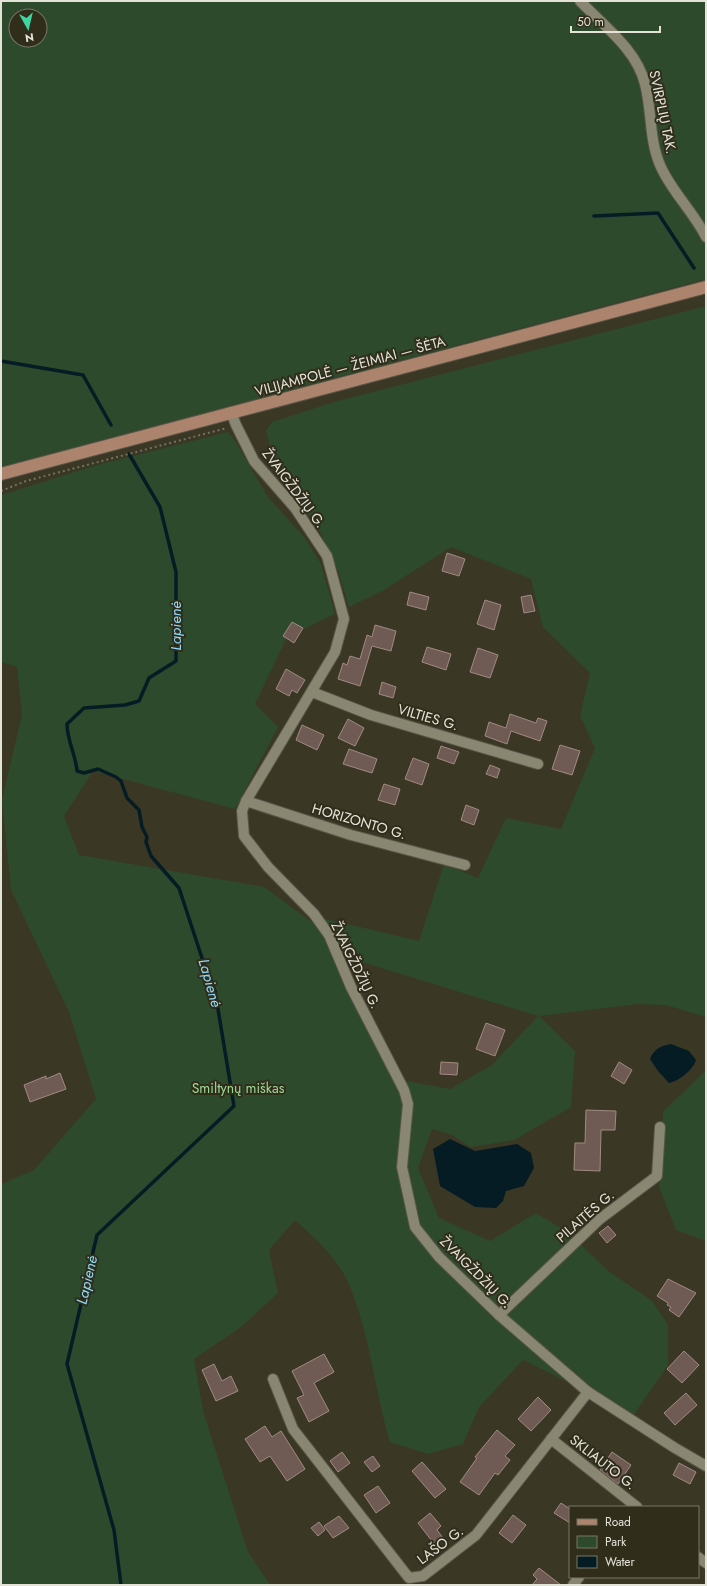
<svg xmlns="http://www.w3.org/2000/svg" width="707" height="1586" font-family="Jost,sans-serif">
  <rect width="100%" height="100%" fill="#3a3725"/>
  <g fill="#2e4a2c" fill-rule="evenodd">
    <path d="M1 1H706V279L1 467ZM16 16H40V40H16Z"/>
    <path d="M706 306V1017L666 1005 638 1004 539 1016 575 1051 571 1107 514 1140 471 1147 452 1135 432 1129 418 1168 439 1218 490 1241 536 1213 569 1233 607 1270 652 1301 668 1325V1365L631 1419 588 1392 523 1360 479 1407 463 1444 428 1454 390 1442C374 1389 370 1331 347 1280 336 1257 314 1237 295 1220L269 1250 278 1293 240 1328 194 1359 203 1411 248 1552 270 1585H1V1184L34 1170 96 1099 69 1012 11 890 2 800 22 714 17 667 1 662V495L97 465 228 432 235 441 268 497 305 538 321 564 335 614 287 637 255 704 278 727 235 809 93 771 64 816 79 855 264 887 320 928 342 977 398 1085 406 1081 450 1089 492 1065 538 1016 342 956 322 918 419 941 444 864 478 878 506 818 561 829 595 748 580 716 590 673 543 627 531 579 451 547 384 590 349 607 339 573 321 533 277 471 266 431 272 422 334 402Z"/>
    <path d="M706 1070V1241L676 1230 659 1187 663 1112Z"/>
  </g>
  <g fill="#061c24">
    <path d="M671 1044 689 1051 696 1060C693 1070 679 1081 669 1083L658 1071 650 1059C654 1049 660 1046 671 1044Z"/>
    <path d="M450 1139 475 1151 517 1144 531 1153 534 1168 524 1186 506 1191 503 1201 496 1208 475 1207 440 1186 433 1149Z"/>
  </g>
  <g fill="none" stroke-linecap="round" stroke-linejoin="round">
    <g stroke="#061c24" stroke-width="3.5">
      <path d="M594 216 658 213 694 268"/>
      <path d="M1 361 83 375 111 425"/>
      <path d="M121 1585 114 1530 67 1364 97 1235 234 1106 215 991 204 964 179 888 151 856 146 842 147 837 142 827 139 810 127 798 121 781 116 777 98 769 84 773 77 771C76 755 67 741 67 724L84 708 125 705 139 701 149 678 176 661V572L160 507 129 454"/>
    </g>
  </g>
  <g fill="#705b54" stroke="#a18a83">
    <path d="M447 553 465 559 459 576 442 571Z"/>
    <path d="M410 592 429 597 426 610 407 605Z"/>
    <path d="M531 595 535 611 524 613 521 597Z"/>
    <path d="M485 600 501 605 494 630 477 624Z"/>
    <path d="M292 622 303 628 294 643 283 636Z"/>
    <path d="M375 625 396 631 391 651 372 646 360 686 338 679 343 663 347 665 350 656 360 659 367 635 372 637Z"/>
    <path d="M427 647 451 654 446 670 422 662Z"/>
    <path d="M478 648 498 655 490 678 470 672Z"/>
    <path d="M286 669 305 680 297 693 292 690 289 696 276 689Z"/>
    <path d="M382 682 396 687 393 698 379 694Z"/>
    <path d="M510 714 536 723 538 718 547 721 540 741 511 731 507 744 485 736 489 722 506 728Z"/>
    <path d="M348 719 364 728 355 746 338 738Z"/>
    <path d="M302 725 324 735 317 750 296 740Z"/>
    <path d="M560 745 580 751 572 775 552 769Z"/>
    <path d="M441 746 459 752 454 764 437 758Z"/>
    <path d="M349 749 377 759 372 773 343 764Z"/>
    <path d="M413 758 429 764 422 785 405 779Z"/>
    <path d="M490 765 500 769 497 778 486 774Z"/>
    <path d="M384 784 400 789 395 805 378 800Z"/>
    <path d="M466 805 479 810 474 825 461 820Z"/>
    <path d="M486 1023 505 1030 495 1056 476 1049Z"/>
    <path d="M441 1062 458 1063 457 1075 440 1074Z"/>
    <path d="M619 1062 632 1070 624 1084 611 1076Z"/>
    <path d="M60 1073 66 1089 30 1102 24 1085 46 1076V1079Z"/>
    <path d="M586 1110 616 1111 615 1130H601L600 1171 574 1170 575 1143H585Z"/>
    <path d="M608 1226 616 1235 607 1243 599 1233Z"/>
    <path d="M668 1279 696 1293 679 1317 669 1310 671 1307 667 1305 668 1303 657 1296Z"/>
    <path d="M684 1351 699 1365 682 1383 667 1369Z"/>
    <path d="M324 1354 334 1372 314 1383 329 1411 309 1422 297 1398 304 1395 292 1371Z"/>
    <path d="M214 1364 222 1381 231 1376 238 1391 216 1401 202 1370Z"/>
    <path d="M686 1393 697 1405 675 1425 664 1413Z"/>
    <path d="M538 1397 551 1410 531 1431 518 1419Z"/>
    <path d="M265 1426 272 1437 281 1431 305 1469 287 1481 270 1456 260 1462 245 1439Z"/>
    <path d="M497 1430 515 1445 505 1456 510 1460 498 1475 495 1473 479 1495 460 1482 477 1458 475 1457Z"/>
    <path d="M342 1452 350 1463 338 1472 330 1461Z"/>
    <path d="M612 1452 631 1465 618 1484 600 1470Z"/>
    <path d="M373 1456 380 1466 372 1472 364 1462Z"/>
    <path d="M422 1462 446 1489 435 1498 412 1471Z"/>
    <path d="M679 1463 696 1472 690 1484 673 1475Z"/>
    <path d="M378 1486 390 1503 376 1513 364 1495Z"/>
    <path d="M561 1503 570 1509V1523L554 1513Z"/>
    <path d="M430 1513 441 1526 437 1530 443 1538 435 1545 418 1523Z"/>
    <path d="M513 1515 526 1525 512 1543 499 1533Z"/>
    <path d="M339 1516 349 1528 333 1538 324 1526Z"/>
    <path d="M319 1522 325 1530 318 1536 311 1528Z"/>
    <path d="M539 1568 561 1585H532L537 1579 533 1575Z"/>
  </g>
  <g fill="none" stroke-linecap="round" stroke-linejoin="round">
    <defs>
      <g id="street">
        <path d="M580 1C604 26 637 50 645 84 652 111 649 139 660 165 671 191 693 211 706 237"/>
        <path d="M231 412 236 425 254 461 295 508 327 556 344 619 335 652 246 801 242 811 244 836 268 867 314 914 329 935 351 987 404 1090 408 1104 402 1167 415 1227 439 1257 499 1315 588 1392 675 1448 706 1466"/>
        <path d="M312 692 371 715 538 764"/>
        <path d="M246 801 351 835 465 865"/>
        <path d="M499 1315 600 1219 657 1176 660 1127"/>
        <path d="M273 1379 293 1429 409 1578 423 1576 476 1535 588 1392"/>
        <path d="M551 1439 637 1507"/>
        <path d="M698 1557 706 1563"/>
        <path d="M573 1585 579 1577"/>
      </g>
      <path id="primary" d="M1 474 706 287"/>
    </defs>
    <use href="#street" stroke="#585546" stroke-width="12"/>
    <use href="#primary" stroke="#585546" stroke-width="14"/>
    <path stroke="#737161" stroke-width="2" stroke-dasharray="2 3" stroke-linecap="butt" d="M1 491 26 481 227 428"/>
    <use href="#street" stroke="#898672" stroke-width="10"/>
    <use href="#primary" stroke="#ac836d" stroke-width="12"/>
  </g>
  <g text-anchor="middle" stroke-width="4" stroke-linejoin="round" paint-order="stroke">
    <g font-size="14" fill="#e4e3d8" stroke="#302d1b">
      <text transform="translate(663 112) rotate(78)" y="5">SVIRPLIŲ TAK.</text>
      <text transform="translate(350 366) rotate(-15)" y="5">VILIJAMPOLĖ — ŽEIMIAI — ŠĖTA</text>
      <text transform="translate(294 488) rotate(53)" y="5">ŽVAIGŽDŽIŲ G.</text>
      <text transform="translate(428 717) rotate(16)" y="5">VILTIES G.</text>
      <text transform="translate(359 821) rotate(16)" y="5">HORIZONTO G.</text>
      <text transform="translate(356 965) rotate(64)" y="5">ŽVAIGŽDŽIŲ G.</text>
      <text transform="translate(585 1216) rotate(-41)" y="5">PILAITĖS G.</text>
      <text transform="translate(476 1272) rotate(45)" y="5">ŽVAIGŽDŽIŲ G.</text>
      <text transform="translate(603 1462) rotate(38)" y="5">SKLIAUTO G.</text>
      <text transform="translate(440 1545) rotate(-37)" y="5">LAŠO G.</text>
    </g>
    <g font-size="14" fill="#9bd896" stroke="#302d1b">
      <text x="238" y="1093">Smiltynų miškas</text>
    </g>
    <g font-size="15" font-style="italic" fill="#8ddafa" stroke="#302d1b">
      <text transform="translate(176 626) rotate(-90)" y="5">Lapienė</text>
      <text transform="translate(210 983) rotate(74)" y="5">Lapienė</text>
      <text transform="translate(87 1280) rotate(-77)" y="5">Lapienė</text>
    </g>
  </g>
  <rect width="707" height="1586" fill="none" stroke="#e4e3d8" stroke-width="4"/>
  <rect x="569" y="1506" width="130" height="72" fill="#302d1b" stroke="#787667"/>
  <rect x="577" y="1519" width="20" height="6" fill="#ac836d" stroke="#787667"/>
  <text x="605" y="1526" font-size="12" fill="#e4e3d8">Road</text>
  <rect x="577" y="1536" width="20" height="12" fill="#2e4a2c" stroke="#787667"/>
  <text x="605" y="1546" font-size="12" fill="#e4e3d8">Park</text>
  <rect x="577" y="1556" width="20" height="12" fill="#061c24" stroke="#787667"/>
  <text x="605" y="1566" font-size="12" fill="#e4e3d8">Water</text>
  <g transform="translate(28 28) rotate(172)"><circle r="19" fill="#302d1b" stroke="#787667"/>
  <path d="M0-3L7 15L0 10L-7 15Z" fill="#40d4a2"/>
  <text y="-6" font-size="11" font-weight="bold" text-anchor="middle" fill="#e4e3d8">N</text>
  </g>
  <path d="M571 26v6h89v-6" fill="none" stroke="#e4e3d8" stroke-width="2"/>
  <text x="577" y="26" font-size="12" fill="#e4e3d8" stroke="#302d1b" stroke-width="3" paint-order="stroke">50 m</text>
</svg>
